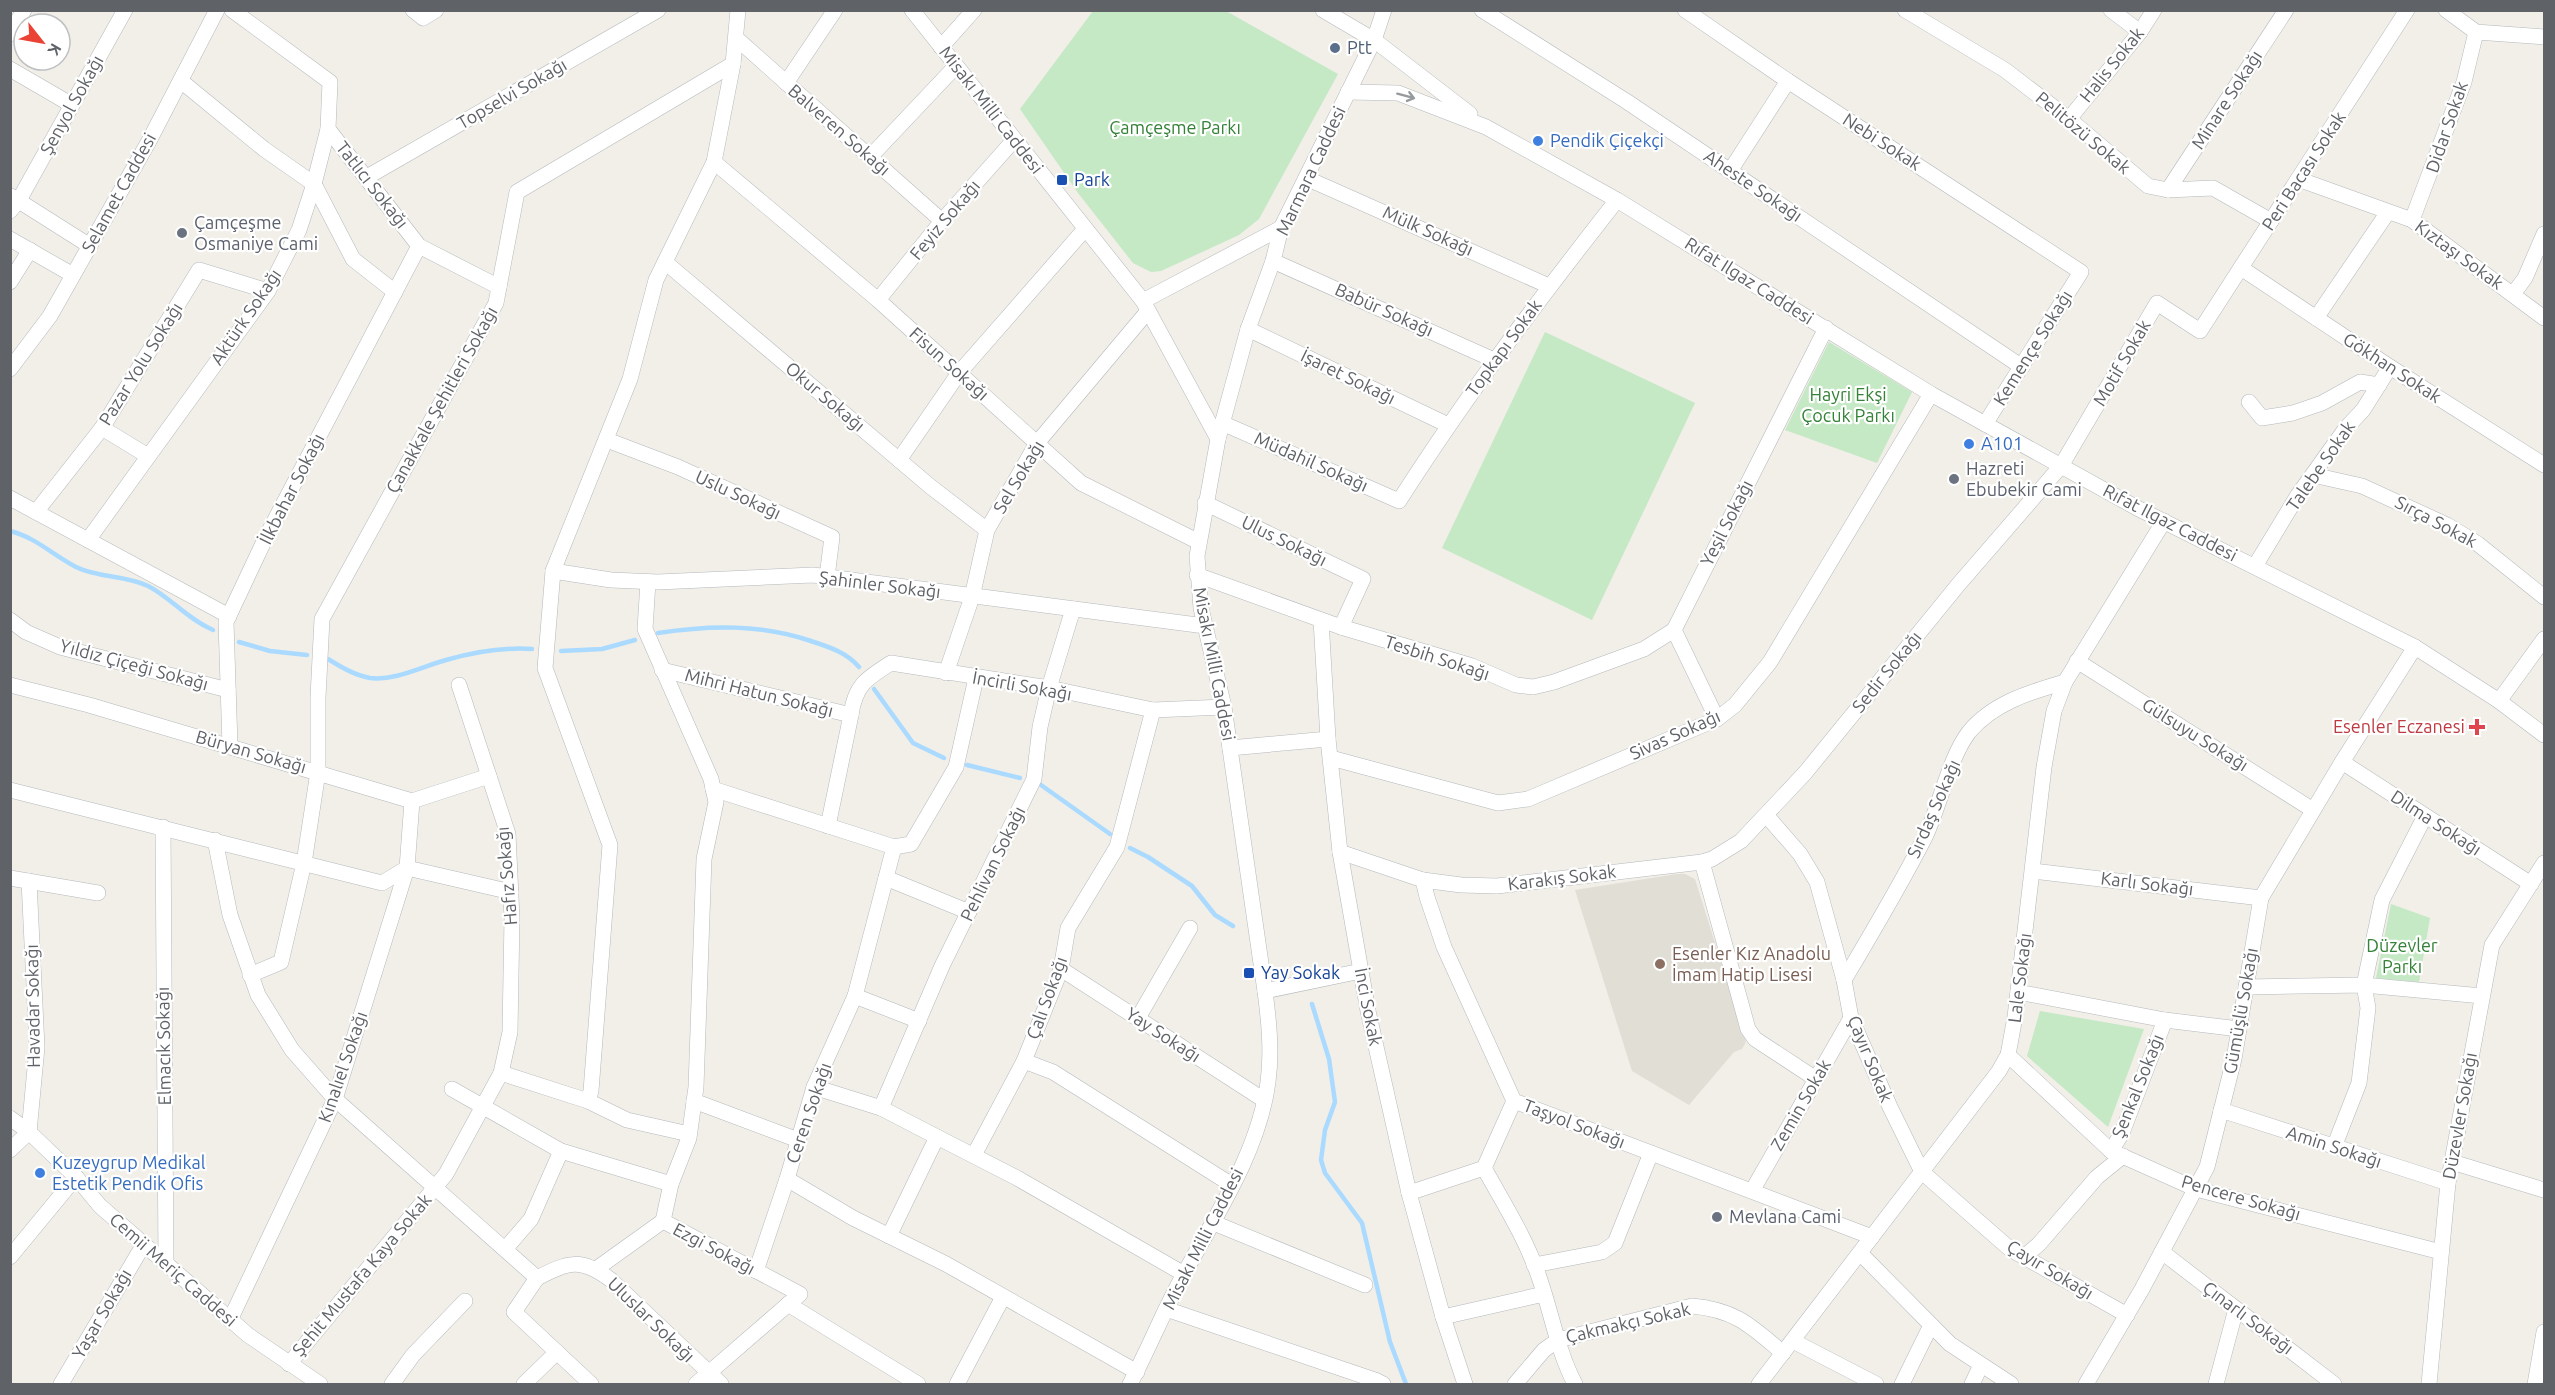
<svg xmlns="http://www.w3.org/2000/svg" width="2555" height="1395" font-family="Ubuntu,sans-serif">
  <rect width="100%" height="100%" fill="#f1efe8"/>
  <path fill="#e1ded6" d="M1677 874H1685L1695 879 1746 1042 1742 1049 1734 1052 1689 1105 1632 1071 1575 890Z"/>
  <g fill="#c5e8c5">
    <path d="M1093 11H1226L1338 74 1259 219 1239 235 1161 271 1151 272 1133 263 1078 193 1020 109Z"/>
    <path d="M1545 332 1695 403 1592 620 1442 548Z"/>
    <path d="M1829 342 1912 392 1877 463 1785 430Z"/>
    <path d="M2391 904 2430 918 2419 982 2376 978Z"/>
    <path d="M2040 1011 2144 1029 2108 1127 2027 1056Z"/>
  </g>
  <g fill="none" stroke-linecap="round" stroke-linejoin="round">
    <g stroke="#aadaff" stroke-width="4.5">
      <path d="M10 531C35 537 53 555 76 567 98 578 125 575 148 586 170 597 187 619 213 630"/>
      <path d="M658 633C710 625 760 624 811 641 829 647 846 652 859 667"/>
      <path d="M239 642 270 651 307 655"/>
      <path d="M561 651 602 649 635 640"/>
      <path d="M328 659C341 667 354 675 370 678 395 681 421 667 446 660 474 652 502 647 532 649"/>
      <path d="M874 689 913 743 944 758"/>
      <path d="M967 765 1020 778"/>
      <path d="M1041 785 1110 834"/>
      <path d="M1130 848 1148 857 1192 886 1215 915 1233 926"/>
      <path d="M1312 1004 1329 1059 1335 1102 1325 1130 1321 1160 1325 1173 1362 1223 1390 1342 1406 1384"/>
    </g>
    <defs>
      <g id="minor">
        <path d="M232 10 330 82 328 129 419 246 499 287"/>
        <path d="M413 10 423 18 436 10"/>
        <path d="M912 10 1143 301 1218 439"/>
        <path d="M1323 10 1374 40 1470 114"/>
        <path d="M1482 10 1626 101 2022 367"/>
        <path d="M1685 10 1788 81 2081 272 1985 424"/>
        <path d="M1905 10 2005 70 2069 119 2148 186 2168 190 2213 188 2271 221"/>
        <path d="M2111 10 2140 32"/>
        <path d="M2446 10 2476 32 2544 37"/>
        <path d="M10 34 24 10"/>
        <path d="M736 38 942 221"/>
        <path d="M941 47 974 10"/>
        <path d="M10 69 72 105"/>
        <path d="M181 81 264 149 314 184 353 259 395 292"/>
        <path d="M786 83 835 10"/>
        <path d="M1348 92 1398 93 1486 127 1617 200 1931 394 2137 508 2415 647 2499 701 2544 735"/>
        <path d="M2069 119 2140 32 2154 10"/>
        <path d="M870 157 956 66"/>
        <path d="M714 162 878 300 1081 483 1199 542"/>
        <path d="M1730 171 1788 81"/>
        <path d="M367 177 658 10"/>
        <path d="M1306 178 1549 286"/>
        <path d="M2298 179 2412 220 2544 318"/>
        <path d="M2168 190 2286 10"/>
        <path d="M11 196 90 246"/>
        <path d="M10 211 19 200 125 10"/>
        <path d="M2412 220 2464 82 2476 32"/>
        <path d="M10 239 73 275"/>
        <path d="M1273 261 1494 360"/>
        <path d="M665 262 931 487 987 530"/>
        <path d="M2241 268 2390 367 2544 465"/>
        <path d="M10 282 30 250"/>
        <path d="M2513 294 2525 278 2544 234"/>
        <path d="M878 300 942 221 1014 140"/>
        <path d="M1143 301 1281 228"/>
        <path d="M2316 318 2388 212"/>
        <path d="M1248 329 1448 425"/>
        <path d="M10 369 50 316 149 141 217 10"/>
        <path d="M2249 402 2262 418 2293 413 2322 403 2360 382 2379 385"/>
        <path d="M1222 423 1399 501C1466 396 1540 298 1617 200"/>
        <path d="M102 428 148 456"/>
        <path d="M607 440 678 467 832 537 827 577"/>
        <path d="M899 460 959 373 1085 229"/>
        <path d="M2313 475 2362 486 2447 525 2478 544 2544 597"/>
        <path d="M10 498 229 616"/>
        <path d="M1205 503 1363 579 1341 627"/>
        <path d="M36 512 102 428 199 270 268 291"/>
        <path d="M88 540 268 291 299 230 314 184 328 129"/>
        <path d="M2255 566 2298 495 2346 428 2363 410 2390 367"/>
        <path d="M553 571 611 580 658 582 813 575 1205 626"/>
        <path d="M1197 575 1341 627 1472 666 1516 685 1533 687 1554 682 1644 649 1674 630"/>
        <path d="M10 620 26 632 60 647 228 690"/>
        <path d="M1321 620 1328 739 1340 852 1368 1011 1409 1193 1443 1317 1465 1384"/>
        <path d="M2077 661 2313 810"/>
        <path d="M662 670 851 715 828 826"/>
        <path d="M946 673 972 597 987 530 1037 443 1148 311"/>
        <path d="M10 685 89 705 412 801 489 776"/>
        <path d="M459 685 508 834 512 918 510 1032 501 1073"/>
        <path d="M2499 701 2544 639"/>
        <path d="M851 715C855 685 867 678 891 663L1049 688 1153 710 1224 707"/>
        <path d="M1717 719 1674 630 1826 328"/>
        <path d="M230 746 226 622 266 537 419 246"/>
        <path d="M1230 748 1328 739"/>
        <path d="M1331 758 1498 803 1528 799 1717 719 1735 705 1770 662 1931 394"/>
        <path d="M2342 762 2531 884"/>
        <path d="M713 789 894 847 855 996 814 1087 787 1179 853 1218 946 1264 1137 1372"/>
        <path d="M10 790 382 883 407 868 511 892"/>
        <path d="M1767 816 1800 854 1817 882 1844 980 1851 1018 1890 1107 1922 1172 2010 1249 2127 1315"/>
        <path d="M163 827 166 1264"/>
        <path d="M215 840 230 915 258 995 292 1050 335 1099 537 1278C569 1262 580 1257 611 1280L721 1384"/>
        <path d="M894 847 911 844 956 767 976 678"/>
        <path d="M1340 852 1423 880 1427 897 1444 947 1514 1101 1872 1237"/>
        <path d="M1702 862 1748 1029 1755 1039 1816 1079"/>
        <path d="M2033 871 2261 898"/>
        <path d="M10 878 98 893"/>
        <path d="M886 878 969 912"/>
        <path d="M1423 880 1461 885 1497 886 1702 862 1712 859 1741 841 1805 773 1958 585 2061 466 2157 303 2200 331 2407 10"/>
        <path d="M1061 969 1264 1100"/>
        <path d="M250 975 281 962 304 863 318 772V697L322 619 496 303 517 192 733 64"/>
        <path d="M1844 980C1872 933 1900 886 1925 837 1940 806 1949 758 1969 732 1993 703 2030 692 2065 682"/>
        <path d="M2246 987 2364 985 2482 996"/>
        <path d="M1265 991 1361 971"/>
        <path d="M2018 992 2165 1020 2239 1029"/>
        <path d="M855 996 919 1021"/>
        <path d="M1138 1018 1190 928"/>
        <path d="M2008 1055 2111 1151 2196 1189 2441 1252"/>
        <path d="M1024 1061 1053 1072 1232 1185"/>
        <path d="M814 1087 881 1108 937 1137 889 1236"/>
        <path d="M452 1089 561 1151 671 1184 689 1138 696 1087 704 859 716 802 711 779 645 629 648 582"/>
        <path d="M588 1101 627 1120 689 1134"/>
        <path d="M694 1101 798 1140"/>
        <path d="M881 1108 942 966 1034 779 1040 727 1049 688 1073 609"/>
        <path d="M2221 1110 2448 1183"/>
        <path d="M10 1118 29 1132 76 1177 100 1206 248 1335 320 1384"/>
        <path d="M937 1137 1017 1178 1184 1274"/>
        <path d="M2334 1147 2359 1083 2368 1008 2364 985 2382 900 2425 816"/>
        <path d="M10 1150 29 1132 37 1047 29 881"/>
        <path d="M2111 1151 2122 1133 2165 1020"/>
        <path d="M974 1155 1024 1061 1061 969 1068 928 1117 847 1153 710"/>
        <path d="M2452 1162 2544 1190"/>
        <path d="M1484 1168C1504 1204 1527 1240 1540 1280 1552 1315 1558 1352 1575 1384"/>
        <path d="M671 1184 663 1221 800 1294 696 1384"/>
        <path d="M1752 1191 1851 1018"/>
        <path d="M1409 1193 1484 1168 1514 1101"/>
        <path d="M1214 1223 1365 1285"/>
        <path d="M506 1248 531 1219 561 1151"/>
        <path d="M2162 1252 2334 1384"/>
        <path d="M1860 1253 1950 1344 2011 1384"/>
        <path d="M10 1257 76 1177"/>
        <path d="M2024 1257 2039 1244 2097 1177 2123 1156"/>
        <path d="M1534 1265 1602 1252 1615 1243 1651 1153"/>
        <path d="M596 1269 663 1221"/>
        <path d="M756 1271 787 1179"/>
        <path d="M537 1278 514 1312 591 1384"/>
        <path d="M788 1304 918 1384"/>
        <path d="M1166 1309 1375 1380 1383 1384"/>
        <path d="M1443 1317 1544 1294"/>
        <path d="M230 1320 335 1099 407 868 412 801"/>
        <path d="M1793 1341 1876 1384"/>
        <path d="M289 1364 446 1174 501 1073 588 1101 591 1091 610 845 545 668 553 571 630 379 656 280 714 162 733 64 738 10"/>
        <path d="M61 1384 144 1244"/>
        <path d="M392 1384 413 1355 465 1301"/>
        <path d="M524 1384 557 1352"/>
        <path d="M957 1384 1003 1297"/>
        <path d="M1130 1384C1149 1348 1164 1310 1184 1274 1216 1215 1259 1151 1268 1082 1272 1052 1269 1022 1265 991L1224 707 1201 608 1197 556 1218 439 1248 329 1273 261 1281 228 1374 40 1384 10"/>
        <path d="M1515 1384 1544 1350 1558 1340 1692 1306C1736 1310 1751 1326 1783 1353"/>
        <path d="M1759 1384 1999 1071 2008 1055 2015 1017 2044 767 2054 711 2065 682 2164 521"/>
        <path d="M1902 1384 1931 1325"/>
        <path d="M1972 1384 1981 1365"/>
        <path d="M2086 1384 2142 1289 2207 1167 2234 1059 2261 898 2342 762 2415 647"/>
        <path d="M2216 1384 2236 1309"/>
        <path d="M2429 1384 2448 1183 2492 945 2544 863"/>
        <path d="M2535 1384 2544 1332"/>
      </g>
    </defs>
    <use href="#minor" stroke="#b5b8bc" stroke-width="16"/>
    <use href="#minor" stroke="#fff" stroke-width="15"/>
  </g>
  <defs><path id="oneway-shaft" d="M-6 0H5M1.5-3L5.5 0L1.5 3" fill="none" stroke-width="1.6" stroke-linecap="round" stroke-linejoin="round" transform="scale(1.5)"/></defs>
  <use stroke="#979a9d" href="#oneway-shaft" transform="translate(1406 96) rotate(15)"/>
  <circle fill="#5c6f8a" stroke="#fff" stroke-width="2" cx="1335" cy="48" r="6"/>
  <g fill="#3f7fe0" stroke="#fff" stroke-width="2">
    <circle cx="1538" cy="141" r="6"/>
    <circle cx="1969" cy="444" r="6"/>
    <circle cx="40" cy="1173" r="6"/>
  </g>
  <g fill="#1a4fb4" stroke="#fff" stroke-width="2">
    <rect x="1056" y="174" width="12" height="12" rx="3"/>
    <rect x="1243" y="967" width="12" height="12" rx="3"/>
  </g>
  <g fill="#6b7280" stroke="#fff" stroke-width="2">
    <circle cx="182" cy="233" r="6"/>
    <circle cx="1954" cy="479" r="6"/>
    <circle cx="1717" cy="1217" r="6"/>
  </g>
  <path fill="#e0444e" stroke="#fff" stroke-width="2" d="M2474 718h6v6h6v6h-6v6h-6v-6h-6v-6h6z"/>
  <circle fill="#8d6e63" stroke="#fff" stroke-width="2" cx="1660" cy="964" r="6"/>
  <g text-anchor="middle" stroke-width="4.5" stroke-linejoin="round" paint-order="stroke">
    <g font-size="18" fill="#4e5e75" stroke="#fff" text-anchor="start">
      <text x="1347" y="54">Ptt</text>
    </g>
    <g font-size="18" fill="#5f6368" stroke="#fff">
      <text transform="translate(2112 65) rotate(-51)" y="6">Halis Sokak</text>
      <text transform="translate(512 94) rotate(-30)" y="6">Topselvi Sokağı</text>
      <text transform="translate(2227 100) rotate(-57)" y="6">Minare Sokağı</text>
      <text transform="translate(72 105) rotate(-61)" y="6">Şenyol Sokağı</text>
      <text transform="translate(991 110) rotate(52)" y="6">Misakı Milli Caddesi</text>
      <text transform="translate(2447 127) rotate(-71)" y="6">Didar Sokak</text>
      <text transform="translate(839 130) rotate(41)" y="6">Balveren Sokağı</text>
      <text transform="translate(2083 133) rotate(40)" y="6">Pelitözü Sokak</text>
      <text transform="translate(1882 142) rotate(33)" y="6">Nebi Sokak</text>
      <text transform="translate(1311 171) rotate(-65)" y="6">Marmara Caddesi</text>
      <text transform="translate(2304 171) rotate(-57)" y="6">Peri Bacası Sokak</text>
      <text transform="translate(372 185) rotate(52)" y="6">Tatlıcı Sokağı</text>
      <text transform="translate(1753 186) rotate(34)" y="6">Aheste Sokağı</text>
      <text transform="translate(119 193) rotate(-61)" y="6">Selamet Caddesi</text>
      <text transform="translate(945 220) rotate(-50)" y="6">Feyiz Sokağı</text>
      <text transform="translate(1428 231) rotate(24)" y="6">Mülk Sokağı</text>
      <text transform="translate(2459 255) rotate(36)" y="6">Kıztaşı Sokak</text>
      <text transform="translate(1749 281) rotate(32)" y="6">Rıfat Ilgaz Caddesi</text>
      <text transform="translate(1384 310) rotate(24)" y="6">Babür Sokağı</text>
      <text transform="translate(246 317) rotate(-56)" y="6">Aktürk Sokağı</text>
      <text transform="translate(1504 348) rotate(-54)" y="6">Topkapı Sokak</text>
      <text transform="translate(2033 348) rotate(-58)" y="6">Kemençe Sokağı</text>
      <text transform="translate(2122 363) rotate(-60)" y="6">Motif Sokak</text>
      <text transform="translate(141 364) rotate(-58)" y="6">Pazar Yolu Sokağı</text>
      <text transform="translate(949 364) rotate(42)" y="6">Fisun Sokağı</text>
      <text transform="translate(2392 368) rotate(33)" y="6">Gökhan Sokak</text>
      <text transform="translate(1348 377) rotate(26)" y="6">İşaret Sokağı</text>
      <text transform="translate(825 397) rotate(40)" y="6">Okur Sokağı</text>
      <text transform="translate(442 400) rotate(-61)" y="6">Çanakkale Şehitleri Sokağı</text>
      <text transform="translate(1311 462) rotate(24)" y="6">Müdahil Sokağı</text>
      <text transform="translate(2321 466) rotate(-55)" y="6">Talebe Sokak</text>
      <text transform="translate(1019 477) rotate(-59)" y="6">Sel Sokağı</text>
      <text transform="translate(292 489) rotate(-63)" y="6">İlkbahar Sokağı</text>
      <text transform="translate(738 495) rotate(25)" y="6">Uslu Sokağı</text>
      <text transform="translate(2436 522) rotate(28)" y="6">Sırça Sokak</text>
      <text transform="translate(1727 523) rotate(-63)" y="6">Yeşil Sokağı</text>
      <text transform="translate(2170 523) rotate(27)" y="6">Rıfat Ilgaz Caddesi</text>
      <text transform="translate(1284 541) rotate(26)" y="6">Ulus Sokağı</text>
      <text transform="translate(880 585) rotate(7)" y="6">Şahinler Sokağı</text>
      <text transform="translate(1437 658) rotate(18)" y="6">Tesbih Sokağı</text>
      <text transform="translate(1214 664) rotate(79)" y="6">Misakı Milli Caddesi</text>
      <text transform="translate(134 665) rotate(15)" y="6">Yıldız Çiçeği Sokağı</text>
      <text transform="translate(1887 672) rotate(-51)" y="6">Sedir Sokağı</text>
      <text transform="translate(1022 686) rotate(10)" y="6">İncirli Sokağı</text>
      <text transform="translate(759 693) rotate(14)" y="6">Mihri Hatun Sokağı</text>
      <text transform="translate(1675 735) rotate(-24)" y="6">Sivas Sokağı</text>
      <text transform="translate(2195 735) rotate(32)" y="6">Gülsuyu Sokağı</text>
      <text transform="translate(251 752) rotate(16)" y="6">Büryan Sokağı</text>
      <text transform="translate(1934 809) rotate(-66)" y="6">Sırdaş Sokağı</text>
      <text transform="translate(2436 823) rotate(33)" y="6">Dilma Sokağı</text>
      <text transform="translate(993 864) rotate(-64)" y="6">Pehlivan Sokağı</text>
      <text transform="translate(507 876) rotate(-95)" y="6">Hafız Sokağı</text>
      <text transform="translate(1562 878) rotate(-7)" y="6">Karakış Sokak</text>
      <text transform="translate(2147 884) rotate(7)" y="6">Karlı Sokağı</text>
      <text transform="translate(2020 978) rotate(-83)" y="6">Lale Sokağı</text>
      <text transform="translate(1047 998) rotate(-70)" y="6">Çalı Sokağı</text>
      <text transform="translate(33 1006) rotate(-91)" y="6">Havadar Sokağı</text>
      <text transform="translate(1368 1007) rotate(79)" y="6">İnci Sokak</text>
      <text transform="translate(2241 1011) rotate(-80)" y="6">Gümüşlü Sokağı</text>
      <text transform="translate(1163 1035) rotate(33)" y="6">Yay Sokağı</text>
      <text transform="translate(164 1046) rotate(-91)" y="6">Elmacık Sokağı</text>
      <text transform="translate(1870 1059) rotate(68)" y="6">Çayır Sokak</text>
      <text transform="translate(343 1067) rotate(-71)" y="6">Kınalıel Sokağı</text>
      <text transform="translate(2138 1086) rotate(-68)" y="6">Şenkal Sokağı</text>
      <text transform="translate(1801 1105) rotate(-60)" y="6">Zemin Sokak</text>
      <text transform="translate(809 1113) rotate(-71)" y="6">Ceren Sokağı</text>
      <text transform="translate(2460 1116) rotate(-80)" y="6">Düzevler Sokağı</text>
      <text transform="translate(1574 1124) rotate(21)" y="6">Taşyol Sokağı</text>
      <text transform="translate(2334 1147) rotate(18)" y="6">Amin Sokağı</text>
      <text transform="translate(2241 1198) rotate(16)" y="6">Pencere Sokağı</text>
      <text transform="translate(1203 1239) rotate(-63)" y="6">Misakı Milli Caddesi</text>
      <text transform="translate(714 1249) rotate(28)" y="6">Ezgi Sokağı</text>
      <text transform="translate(173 1270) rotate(41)" y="6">Cemii Meriç Caddesi</text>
      <text transform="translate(2050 1270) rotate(31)" y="6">Çayır Sokağı</text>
      <text transform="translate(362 1275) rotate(-50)" y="6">Şehit Mustafa Kaya Sokak</text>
      <text transform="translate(102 1314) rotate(-60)" y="6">Yaşar Sokağı</text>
      <text transform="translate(2248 1318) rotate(37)" y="6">Çınarlı Sokağı</text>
      <text transform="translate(651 1320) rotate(44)" y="6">Uluslar Sokağı</text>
      <text transform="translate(1628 1323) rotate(-13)" y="6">Çakmakçı Sokak</text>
    </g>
    <g font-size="18" fill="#348238" stroke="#fff">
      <text x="1175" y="134">Çamçeşme Parkı</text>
      <text x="1848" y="401">Hayri Ekşi<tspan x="1848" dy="21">Çocuk Parkı</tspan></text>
      <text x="2402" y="952">Düzevler<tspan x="2402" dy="21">Parkı</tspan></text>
    </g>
    <g font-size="18" fill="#366cbe" stroke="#fff" text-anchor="start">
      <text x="1550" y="147">Pendik Çiçekçi</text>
      <text x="1981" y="450">A101</text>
      <text x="52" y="1169">Kuzeygrup Medikal<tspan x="52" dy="21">Estetik Pendik Ofis</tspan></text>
    </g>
    <g font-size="18" fill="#164399" stroke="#fff" text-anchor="start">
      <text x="1074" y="186">Park</text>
      <text x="1261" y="979">Yay Sokak</text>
    </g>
    <g font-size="18" fill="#5b616d" stroke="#fff" text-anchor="start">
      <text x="194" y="229">Çamçeşme<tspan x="194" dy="21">Osmaniye Cami</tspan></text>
      <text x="1966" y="475">Hazreti<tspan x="1966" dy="21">Ebubekir Cami</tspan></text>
      <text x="1729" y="1223">Mevlana Cami</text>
    </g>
    <g font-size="18" fill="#be3a42" stroke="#fff" text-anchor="end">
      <text x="2465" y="733">Esenler Eczanesi</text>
    </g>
    <g font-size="18" fill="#785e54" stroke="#fff" text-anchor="start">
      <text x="1672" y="960">Esenler Kız Anadolu<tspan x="1672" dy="21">İmam Hatip Lisesi</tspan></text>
    </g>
  </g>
  <rect width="2555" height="1395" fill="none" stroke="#5f6368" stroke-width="24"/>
  <g transform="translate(42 42) rotate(121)"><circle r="28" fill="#ffffff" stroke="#bfc1c3" stroke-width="1.5"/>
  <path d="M0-4.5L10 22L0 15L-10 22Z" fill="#ea4335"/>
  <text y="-9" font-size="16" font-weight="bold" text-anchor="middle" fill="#5f6368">K</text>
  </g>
</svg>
